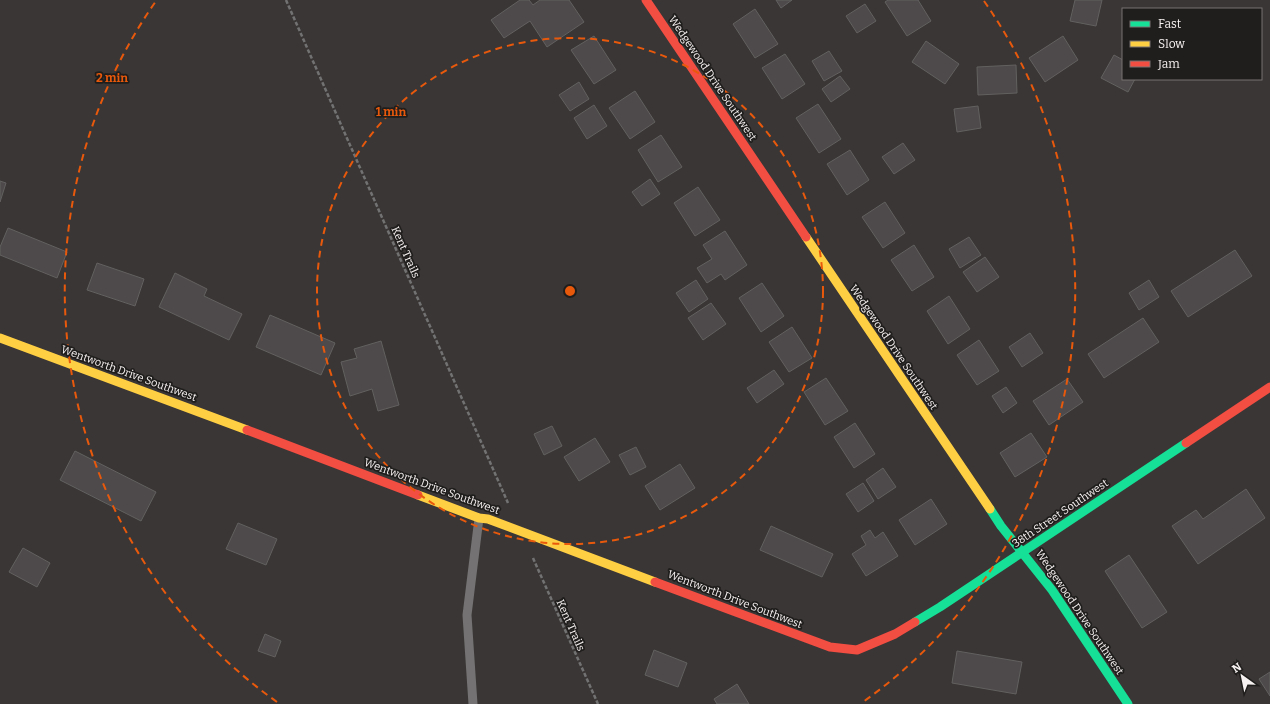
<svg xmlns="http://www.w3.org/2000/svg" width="1270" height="704" font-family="Bitter,serif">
  <rect width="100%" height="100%" fill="#3a3636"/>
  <g fill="#4e4a4b" stroke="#636060">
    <path d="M520 0H529L533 5 540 0H569L584 22 547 47 530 21 504 38 491 20Z"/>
    <path d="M776 0H792L781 8Z"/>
    <path d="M888 0H918L931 21 907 36 885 2Z"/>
    <path d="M1075 0H1102L1096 26 1070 21Z"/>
    <path d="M865 4 876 21 857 33 846 16Z"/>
    <path d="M755 9 778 44 755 58 733 24Z"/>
    <path d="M594 36 616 70 594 84 571 50Z"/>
    <path d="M1063 36 1078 60 1045 82 1029 58Z"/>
    <path d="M926 41 959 64 945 84 912 62Z"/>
    <path d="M829 51 842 71 824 81 812 61Z"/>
    <path d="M785 54 805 84 782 99 762 68Z"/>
    <path d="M1114 55 1123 60V79H1135L1128 92 1101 78Z"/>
    <path d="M1016 65 1017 93 978 95 977 67Z"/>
    <path d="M840 76 850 89 831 102 822 89Z"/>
    <path d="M579 82 589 99 570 111 559 95Z"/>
    <path d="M635 91 655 122 630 139 609 108Z"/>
    <path d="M818 104 841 139 819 153 796 118Z"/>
    <path d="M594 105 607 126 587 139 574 118Z"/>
    <path d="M978 106 981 128 957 132 954 109Z"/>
    <path d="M661 135 682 167 658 182 638 150Z"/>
    <path d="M903 143 915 160 894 174 882 157Z"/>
    <path d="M850 150 869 180 847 195 827 164Z"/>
    <path d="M650 179 660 194 642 206 632 192Z"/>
    <path d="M0 181 6 183 0 202Z"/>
    <path d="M698 187 720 220 695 236 674 203Z"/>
    <path d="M885 202 905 233 883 248 862 217Z"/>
    <path d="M8 228 67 252 57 278 0 255V247Z"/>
    <path d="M725 231 747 265 725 280 721 274 707 283 697 268 712 259 703 245Z"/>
    <path d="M969 237 981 255 960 268 949 249Z"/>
    <path d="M914 245 934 277 912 291 891 260Z"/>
    <path d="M1235 250 1252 276 1188 317 1171 291Z"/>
    <path d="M985 257 999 277 977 292 963 272Z"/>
    <path d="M97 263 144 279 135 306 87 290Z"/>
    <path d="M175 273 207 289 204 296 242 314 229 340 159 307Z"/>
    <path d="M696 280 708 299 689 312 676 293Z"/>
    <path d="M1149 280 1159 297 1139 310 1129 293Z"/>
    <path d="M762 283 784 316 761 332 739 298Z"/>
    <path d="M949 296 970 329 948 344 927 311Z"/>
    <path d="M711 303 726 324 703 340 688 318Z"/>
    <path d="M270 315 335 343 321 375 256 347Z"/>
    <path d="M1143 318 1159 342 1104 378 1088 354Z"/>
    <path d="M792 327 812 358 789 372 769 342Z"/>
    <path d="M1030 333 1043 353 1022 367 1009 347Z"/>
    <path d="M979 340 999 371 977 385 957 355Z"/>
    <path d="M381 341 399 405 378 411 372 389 350 396 341 362 357 358 354 349Z"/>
    <path d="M774 370 784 384 757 403 747 388Z"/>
    <path d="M826 378 848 411 825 425 804 392Z"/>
    <path d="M1067 379 1083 402 1049 425 1033 401Z"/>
    <path d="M1006 387 1017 403 1003 413 992 396Z"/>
    <path d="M855 423 875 454 854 468 834 437Z"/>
    <path d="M552 426 562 446 544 455 534 434Z"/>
    <path d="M1031 433 1047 457 1015 477 1000 453Z"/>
    <path d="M595 438 610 462 579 481 564 457Z"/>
    <path d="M636 447 646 467 630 475 619 455Z"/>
    <path d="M75 451 156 492 141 521 60 480Z"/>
    <path d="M680 464 695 488 660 510 645 486Z"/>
    <path d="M883 468 896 487 878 499 866 480Z"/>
    <path d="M863 483 874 501 858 512 846 494Z"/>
    <path d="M1246 489 1265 518 1198 564 1172 526 1196 510 1203 519Z"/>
    <path d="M931 499 947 524 915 545 899 520Z"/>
    <path d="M238 523 277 539 266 565 226 549Z"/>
    <path d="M771 526 833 554 822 577 760 550Z"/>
    <path d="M870 530 875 538 883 532 898 556 866 576 852 554 866 545 861 536Z"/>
    <path d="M23 548 50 563 37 587 9 572Z"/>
    <path d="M1129 555 1167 612 1142 628 1105 571Z"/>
    <path d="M265 634 281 641 275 657 258 651Z"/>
    <path d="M654 650 687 663 678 687 645 675Z"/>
    <path d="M957 651 1022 662 1016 694 952 683Z"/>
    <path d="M1270 672V696L1259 679Z"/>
    <path d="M737 684 749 704H717L714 699Z"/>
  </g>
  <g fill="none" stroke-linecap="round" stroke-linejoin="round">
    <g stroke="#737272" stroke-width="2.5" stroke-dasharray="4 2" stroke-linecap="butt">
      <path d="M286 0 508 503"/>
      <path d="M533 558 598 704"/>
    </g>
    <path stroke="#747272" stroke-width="9" d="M473 704 467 615 479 518"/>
    <g stroke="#16e098" stroke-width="9">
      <path d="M990 509 1001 526 1052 590 1128 704"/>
      <path d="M915 622 940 607 1186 443"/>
    </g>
    <g stroke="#ffcf43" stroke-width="9">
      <path d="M806 237 990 509"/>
      <path d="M0 338 247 430"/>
      <path d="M418 495 479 518 488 519 655 582"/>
    </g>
    <g stroke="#f24e42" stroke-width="9">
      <path d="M646 0 806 237"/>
      <path d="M247 430 418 495"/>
      <path d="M1186 443 1270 387"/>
      <path d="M655 582 830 647 857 650 895 634 915 622"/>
    </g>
  </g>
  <g fill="none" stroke="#e8590c" stroke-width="2" stroke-dasharray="7 5">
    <circle cx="570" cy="291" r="253"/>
    <path d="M277 702A505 505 0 0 1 156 1M984 1A505 505 0 0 1 863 702"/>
  </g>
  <g text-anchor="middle" stroke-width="3.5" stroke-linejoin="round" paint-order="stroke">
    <g font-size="11" fill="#f7f2f2" stroke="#201d1d">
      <text transform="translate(713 78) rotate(56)" y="4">Wedgewood Drive Southwest</text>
      <text transform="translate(406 252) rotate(66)" y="4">Kent Trails</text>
      <text transform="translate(894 347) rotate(56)" y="4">Wedgewood Drive Southwest</text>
      <text transform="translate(129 373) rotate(20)" y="4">Wentworth Drive Southwest</text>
      <text transform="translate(432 486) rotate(20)" y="4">Wentworth Drive Southwest</text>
      <text transform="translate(1060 513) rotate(-34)" y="4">38th Street Southwest</text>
      <text transform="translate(735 599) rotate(21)" y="4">Wentworth Drive Southwest</text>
      <text transform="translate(1080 612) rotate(56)" y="4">Wedgewood Drive Southwest</text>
      <text transform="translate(571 625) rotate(66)" y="4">Kent Trails</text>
    </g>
  </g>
  <circle cx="570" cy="291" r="6" fill="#e8590c" stroke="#201d1d" stroke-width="2"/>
  <g font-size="12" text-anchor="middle" font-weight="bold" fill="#e8590c" stroke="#201d1d" stroke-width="3.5" stroke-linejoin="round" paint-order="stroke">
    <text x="112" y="82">2 min</text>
    <text x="391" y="116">1 min</text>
  </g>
  <rect x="1122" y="8" width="140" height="72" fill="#201d1d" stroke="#767272"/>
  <rect x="1130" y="21" width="20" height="6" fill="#16e098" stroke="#767272"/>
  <text x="1158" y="28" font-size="12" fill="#f7f2f2">Fast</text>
  <rect x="1130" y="41" width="20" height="6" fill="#ffcf43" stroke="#767272"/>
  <text x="1158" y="48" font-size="12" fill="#f7f2f2">Slow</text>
  <rect x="1130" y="61" width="20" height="6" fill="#f24e42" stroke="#767272"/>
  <text x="1158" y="68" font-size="12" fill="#f7f2f2">Jam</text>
  <g transform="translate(1242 676) rotate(327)" stroke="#201d1d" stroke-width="3" paint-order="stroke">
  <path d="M0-3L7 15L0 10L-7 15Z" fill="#f7f2f2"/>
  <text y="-6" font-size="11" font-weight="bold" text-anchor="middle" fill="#f7f2f2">N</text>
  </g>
</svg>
